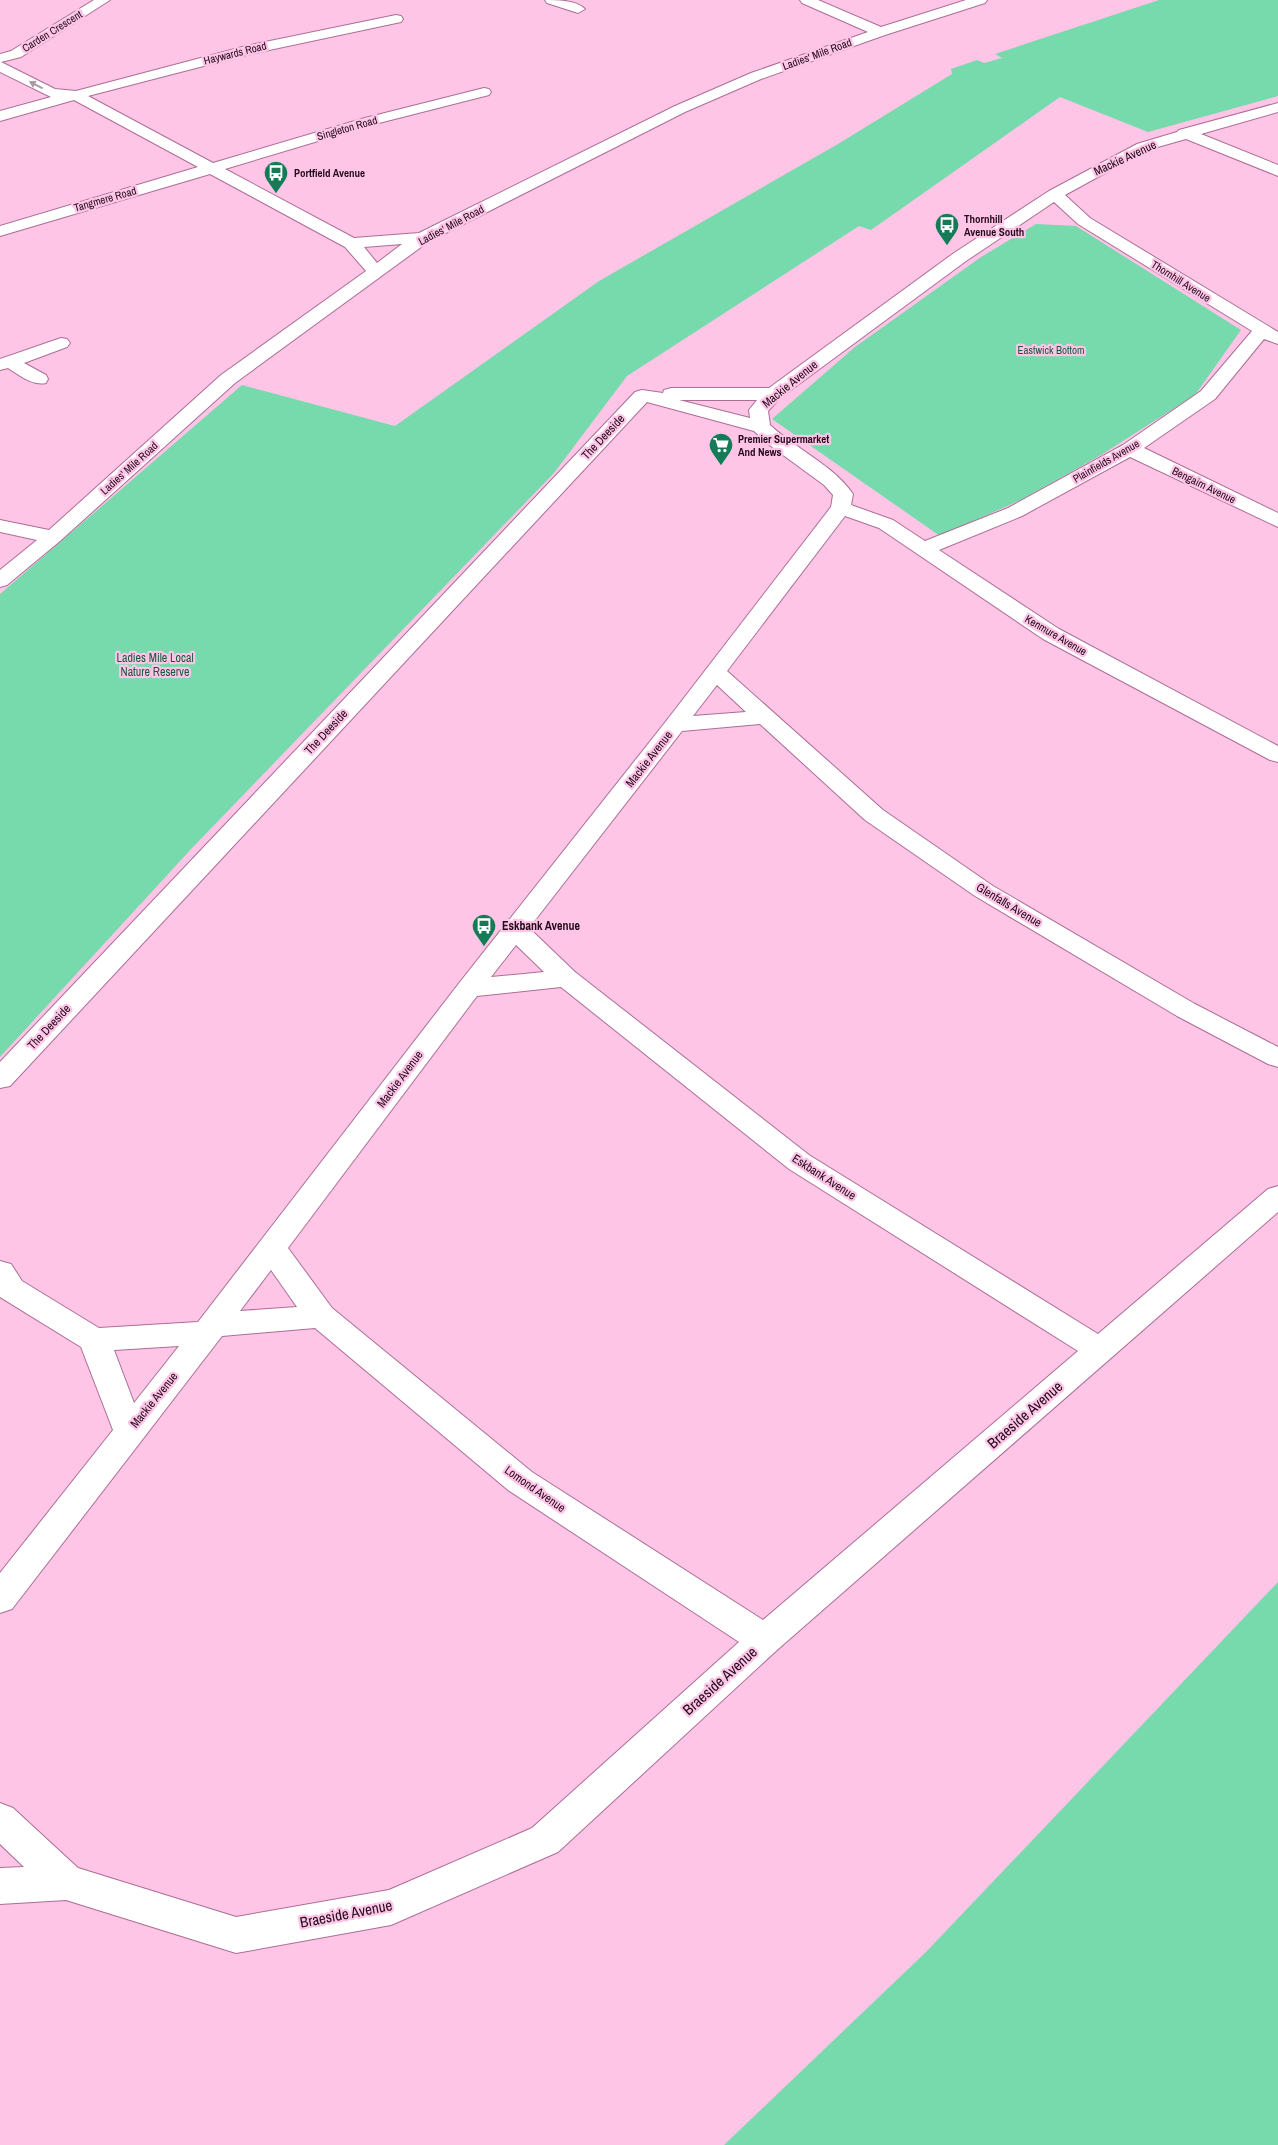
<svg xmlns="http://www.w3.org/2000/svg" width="1278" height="2145" font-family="'Archivo Narrow',sans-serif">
  <rect width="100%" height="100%" fill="#fec5e7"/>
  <g fill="#76daac">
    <path d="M1159 0H1278V96L1148 132 1060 97 871 230 859 226 627 376 554 473 193 847 0 1057V594L242 385 395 426 599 281 838 144 952 74 951 69 977 60 984 63 1002 58 995 54Z"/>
    <path d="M1036 224 1076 226 1241 330 1195 395 1101 455 1023 499 940 536 772 419 855 347 981 257Z"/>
    <path d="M1278 1582V2145H724L926 1952Z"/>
  </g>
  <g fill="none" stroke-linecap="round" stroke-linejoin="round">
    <defs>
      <g id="street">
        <path d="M94 0H110L21 57 1 62 55 89 76 91 246 46 396 15 401 16 403 19 401 22 246 55 88 96 213 163 365 118 484 88 489 89 491 92 489 95 375 124 225 169 354 238 419 233 675 106 751 73 868 32 802 3 800 0H818L881 27 966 0H987L985 3 885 35 761 79 685 112 428 242 235 383 60 541 7 585 0 587V570L37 540 0 532V520L49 530 221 375 366 271 345 247 210 174 0 236V226L198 167 74 100 0 121V111L51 97 0 72V54L11 51ZM402 244 377 263 364 247Z"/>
        <path d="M545 0C558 0 576 0 585 9L578 13 547 3Z"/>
        <path d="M1278 103V112L1201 134 1278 165V176L1186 139 1147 150 1065 195 1090 218 1278 332V344L1264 339 1215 399 1144 448 1278 513V527L1130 457 1022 516 939 550 1059 629 1278 746V762L1270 760 1043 639 879 528 845 516 727 671 883 810 993 886 1195 1004 1278 1047V1067L1268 1064 1177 1016 975 896 865 820 760 724 682 731 529 928 575 972 809 1155 1098 1334 1268 1189 1278 1186V1212L777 1650 558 1852 391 1925 236 1953 66 1900 0 1904V1868L24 1867 0 1844V1803L13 1808 78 1868 236 1917 389 1890 532 1828 739 1642 508 1490 315 1328 222 1336 12 1609 0 1613V1573L113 1430 81 1347 0 1297V1261L11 1264 22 1281 99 1328 198 1322 460 982 667 720 831 507 833 495 824 485 768 444 754 431 647 402 10 1086 0 1088V1062L635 392 642 390 663 393 664 390 671 388H769L954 253 1049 191 1137 144 1177 132 1179 130ZM1054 202 1078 224 1252 331 1201 391 1123 445 1008 508 925 541 893 520 851 505 853 494C833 465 796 449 770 425L768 411 780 398 966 261ZM679 400H757L749 410 750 418ZM717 685 746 712 693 716ZM516 945 544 972 491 977ZM561 987 789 1169 1078 1351 763 1620 532 1472 332 1308 288 1248 477 996ZM271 1270 297 1307 240 1311ZM179 1346 134 1403 114 1350Z"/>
        <path d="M61 338 67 339 70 343 67 347 24 363 46 375 48 379 46 383C32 386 19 375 8 368L0 370V359Z"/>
      </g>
    </defs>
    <use href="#street" stroke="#ad6d95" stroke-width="2"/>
    <use href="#street" fill="#fff" fill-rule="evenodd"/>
  </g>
  <defs><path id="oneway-solid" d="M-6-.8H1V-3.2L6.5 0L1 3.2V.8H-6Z" transform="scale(1.25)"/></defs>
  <use fill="#a79da4" href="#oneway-solid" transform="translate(36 85) rotate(-153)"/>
  <defs>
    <symbol id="bus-pin" viewBox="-11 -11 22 30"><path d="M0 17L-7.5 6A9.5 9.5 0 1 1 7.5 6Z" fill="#137c56" stroke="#fec5e7"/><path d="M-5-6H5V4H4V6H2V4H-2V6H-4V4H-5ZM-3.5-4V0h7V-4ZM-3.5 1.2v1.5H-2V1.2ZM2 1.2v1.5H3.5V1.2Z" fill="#fff"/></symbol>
    <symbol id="supermarket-pin" viewBox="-11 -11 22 30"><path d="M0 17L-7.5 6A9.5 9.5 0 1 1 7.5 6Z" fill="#137c56" stroke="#fec5e7"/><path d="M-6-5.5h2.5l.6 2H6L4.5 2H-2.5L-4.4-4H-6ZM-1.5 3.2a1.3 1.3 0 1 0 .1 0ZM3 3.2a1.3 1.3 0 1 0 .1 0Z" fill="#fff"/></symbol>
  </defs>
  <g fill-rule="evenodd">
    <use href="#bus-pin" x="262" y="159" width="28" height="38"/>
    <use href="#bus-pin" x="933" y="211" width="28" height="38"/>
    <use href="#supermarket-pin" x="707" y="431" width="28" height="38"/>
    <use href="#bus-pin" x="470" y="912" width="28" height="38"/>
  </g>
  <g text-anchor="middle" stroke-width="4.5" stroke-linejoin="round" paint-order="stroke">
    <g font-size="11" fill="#230b1b" stroke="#fec5e7">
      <text transform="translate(52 31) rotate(-32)" y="4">Carden Crescent</text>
      <text transform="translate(235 53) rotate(-14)" y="4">Haywards Road</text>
      <text transform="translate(817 54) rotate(-20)" y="4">Ladies' Mile Road</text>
      <text transform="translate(347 128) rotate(-16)" y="4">Singleton Road</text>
      <text transform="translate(105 199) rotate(-16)" y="4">Tangmere Road</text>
      <text transform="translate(451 225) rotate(-28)" y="4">Ladies' Mile Road</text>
      <text transform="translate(1181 281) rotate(32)" y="4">Thornhill Avenue</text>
      <text transform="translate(1106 461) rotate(-30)" y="4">Plainfields Avenue</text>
      <text transform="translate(129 468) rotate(-42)" y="4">Ladies' Mile Road</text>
      <text transform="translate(1204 485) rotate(26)" y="4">Bengairn Avenue</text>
      <text transform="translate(1056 635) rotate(30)" y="4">Kenmure Avenue</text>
    </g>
    <g font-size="11" font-weight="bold" fill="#230b1b" stroke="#fec5e7" text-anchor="start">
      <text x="294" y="177">Portfield Avenue</text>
      <text x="964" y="223">Thornhill<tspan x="964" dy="13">Avenue South</tspan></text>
      <text x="738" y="443">Premier Supermarket<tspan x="738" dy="13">And News</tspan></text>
    </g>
    <g font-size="11" fill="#1a573e" stroke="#fec5e7">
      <text x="1051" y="354">Eastwick Bottom</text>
    </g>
    <g font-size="12" fill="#230b1b" stroke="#fec5e7">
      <text transform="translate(1125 158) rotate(-25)" y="4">Mackie Avenue</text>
      <text transform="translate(790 384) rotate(-39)" y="4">Mackie Avenue</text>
      <text transform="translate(603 437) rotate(-47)" y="4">The Deeside</text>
      <text transform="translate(326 732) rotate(-47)" y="4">The Deeside</text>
      <text transform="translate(649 759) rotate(-52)" y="4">Mackie Avenue</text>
      <text transform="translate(1009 905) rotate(31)" y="4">Glenfalls Avenue</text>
      <text transform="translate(49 1027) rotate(-47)" y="4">The Deeside</text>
      <text transform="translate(400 1079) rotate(-53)" y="4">Mackie Avenue</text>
      <text transform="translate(824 1177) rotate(33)" y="4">Eskbank Avenue</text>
      <text transform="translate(154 1400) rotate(-51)" y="4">Mackie Avenue</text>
      <text transform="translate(535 1489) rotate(35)" y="4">Lomond Avenue</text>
    </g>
    <g font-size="12" fill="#1a573e" stroke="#fec5e7">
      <text x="155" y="662">Ladies Mile Local<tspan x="155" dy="14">Nature Reserve</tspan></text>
    </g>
    <g font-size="12" font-weight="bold" fill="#230b1b" stroke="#fec5e7" text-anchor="start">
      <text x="502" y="930">Eskbank Avenue</text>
    </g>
    <g font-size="15" fill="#230b1b" stroke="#fec5e7">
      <text transform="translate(1025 1415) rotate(-41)" y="5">Braeside Avenue</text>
      <text transform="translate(720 1681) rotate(-42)" y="5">Braeside Avenue</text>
      <text transform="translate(346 1914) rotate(-11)" y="5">Braeside Avenue</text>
    </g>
  </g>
</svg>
